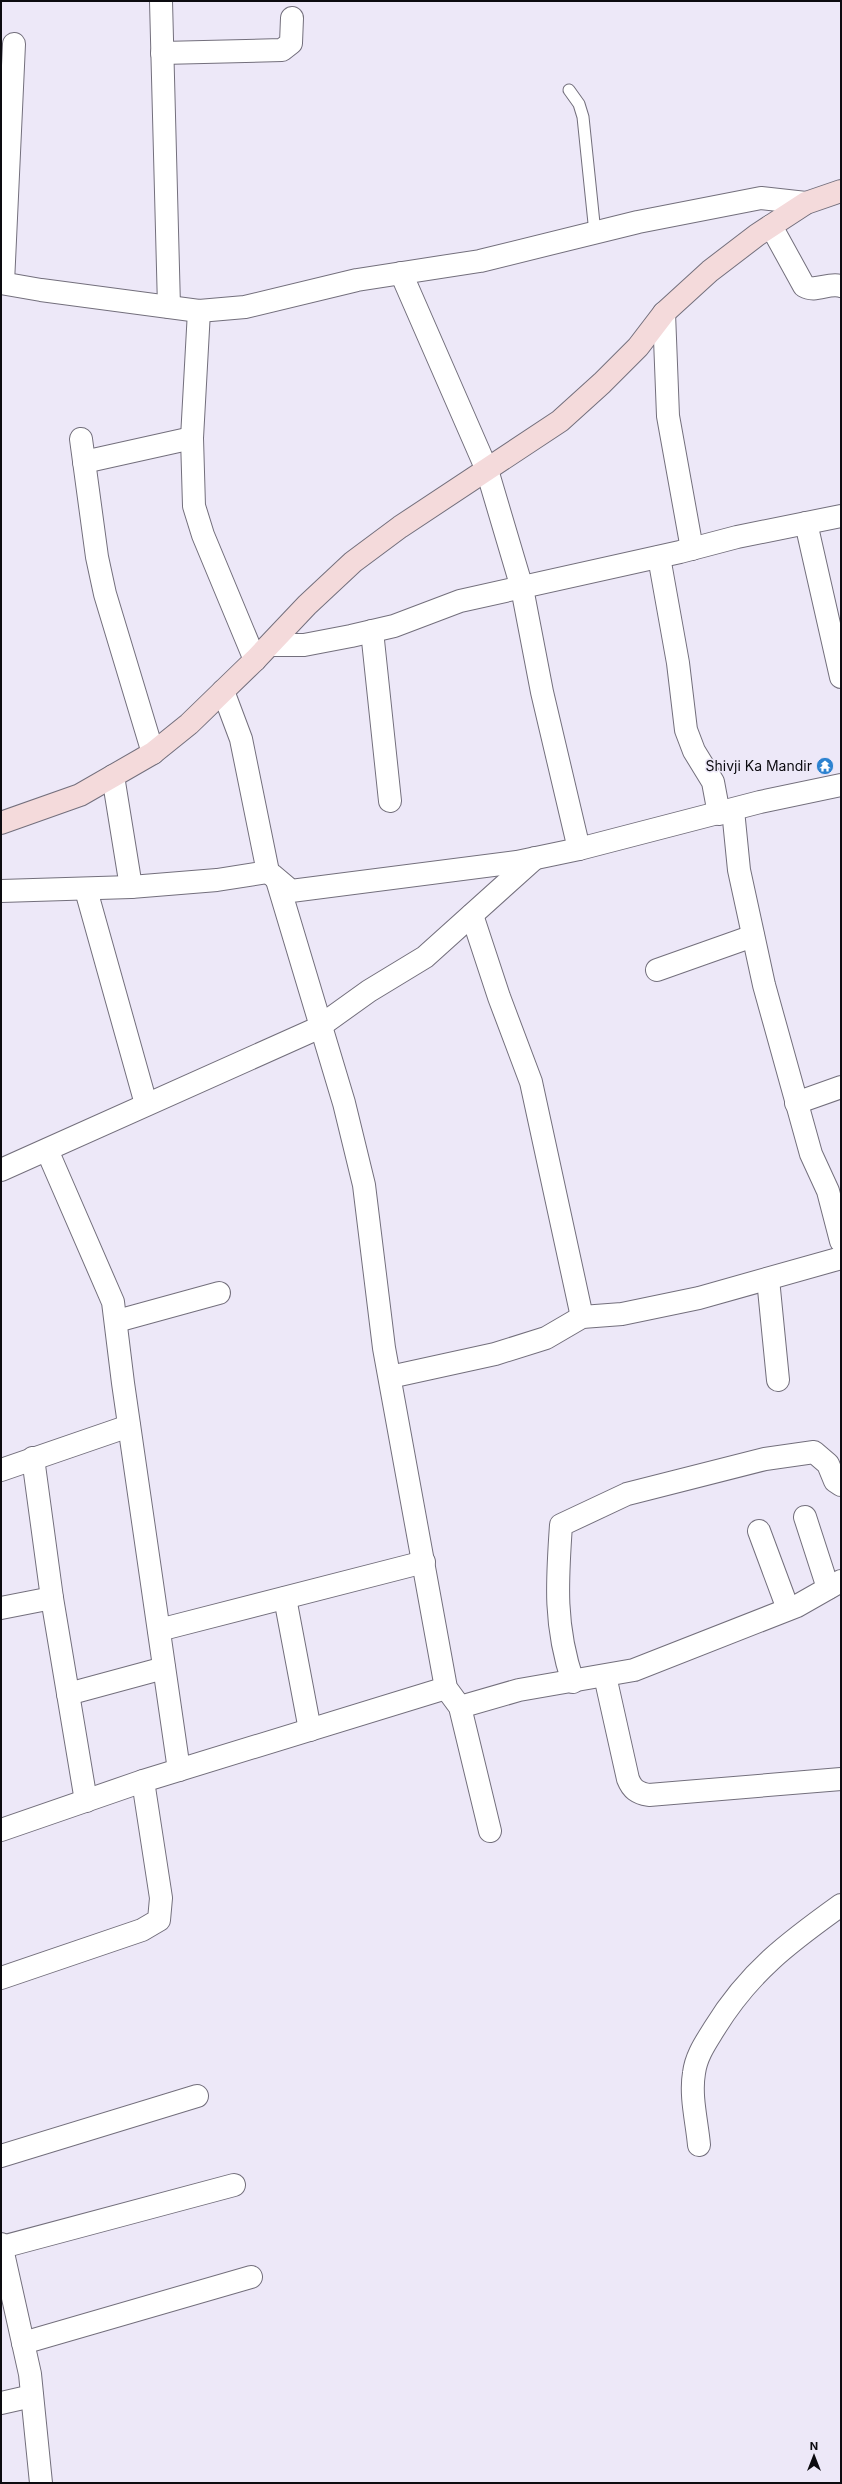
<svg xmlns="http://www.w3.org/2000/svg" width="842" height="2484" font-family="Inter,sans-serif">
  <rect width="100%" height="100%" fill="#ede8f8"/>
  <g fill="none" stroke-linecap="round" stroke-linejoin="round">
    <defs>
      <path id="lane" d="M569 90 579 104 583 117 595 233"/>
      <g id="street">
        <path d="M161 1 169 307"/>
        <path d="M162 53 282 50 291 43 292 18"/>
        <path d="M771 226 804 286C816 293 828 282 841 286"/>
        <path d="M401 273 487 470 522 588 542 692 579 849"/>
        <path d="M1 283 41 290 199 311 245 307 357 280 480 261 638 222 761 198 806 203"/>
        <path d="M3 283 14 44"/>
        <path d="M199 311 192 438 194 506 203 535 255 660"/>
        <path d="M664 313 668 416 692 549"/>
        <path d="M81 439 97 557 105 594 153 753"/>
        <path d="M84 462 192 438"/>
        <path d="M806 523 841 677"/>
        <path d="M659 557 678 663 686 730 694 751 713 782 719 814"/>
        <path d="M372 631 390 801"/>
        <path d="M271 645H304L351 636 394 626 460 601 680 552 737 537 841 516"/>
        <path d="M113 776 131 887"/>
        <path d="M733 810 739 870 764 985 811 1154 828 1191 841 1241"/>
        <path d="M272 875 291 891 517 862 579 849 760 802 841 785"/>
        <path d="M277 880 344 1103 364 1185 384 1348 446 1688 460 1707 490 1831"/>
        <path d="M86 890 146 1104"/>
        <path d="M1 891 131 887 217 880 268 872 241 739 223 691"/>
        <path d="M472 915 499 997 531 1082 582 1317"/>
        <path d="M657 970 753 936"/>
        <path d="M796 1103 841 1087"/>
        <path d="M47 1150 113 1302 123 1383 179 1770"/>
        <path d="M1 1170 316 1029 369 991 425 957 535 858"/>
        <path d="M768 1279 778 1380"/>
        <path d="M117 1321 219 1293"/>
        <path d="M390 1377 495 1354 546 1338 582 1317 622 1314 699 1298 841 1258"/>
        <path d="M33 1458 52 1598 86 1801"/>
        <path d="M1 1470 129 1426"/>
        <path d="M805 1517 828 1588"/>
        <path d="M759 1531 788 1609"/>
        <path d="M285 1598 310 1730"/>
        <path d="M1 1608 52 1598"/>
        <path d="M159 1630 424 1562"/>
        <path d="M605 1676 628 1779C632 1789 637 1793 649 1795L841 1779"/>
        <path d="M573 1682C554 1626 557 1582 561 1525L627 1494 765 1459 814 1452 828 1464 835 1481 841 1485"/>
        <path d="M68 1694 164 1668"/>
        <path d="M460 1707 519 1690 634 1670 797 1606 841 1581"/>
        <path d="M1 1830 143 1781 446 1688"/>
        <path d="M1 1978 142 1930 159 1920 161 1898 143 1781"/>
        <path d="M699 2145C697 2122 690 2096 694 2073 696 2056 706 2042 714 2029 749 1972 788 1943 841 1905"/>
        <path d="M1 2156 197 2096"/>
        <path d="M1 2244 30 2374 41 2483"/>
        <path d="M2 2247 234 2185"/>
        <path d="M23 2343 251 2277"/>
        <path d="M1 2403 32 2396"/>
      </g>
      <path id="secondary" d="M1 823 80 795 153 753 189 724 255 660 307 605 353 562 400 527 560 421 602 383 638 347 664 313 710 271 757 235 806 203 841 191"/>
    </defs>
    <use href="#lane" stroke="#736f7c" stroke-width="13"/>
    <use href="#street" stroke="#736f7c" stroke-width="24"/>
    <use href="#secondary" stroke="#736f7c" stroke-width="24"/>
    <use href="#lane" stroke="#fff" stroke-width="11"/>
    <use href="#street" stroke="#fff" stroke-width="22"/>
    <use href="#secondary" stroke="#f4dadb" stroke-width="22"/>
  </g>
  <defs>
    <symbol id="temple-disc" viewBox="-11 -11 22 22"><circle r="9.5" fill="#2c82d0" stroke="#ede8f8"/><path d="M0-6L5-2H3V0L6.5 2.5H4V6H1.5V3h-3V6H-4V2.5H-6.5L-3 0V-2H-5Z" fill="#fff"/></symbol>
  </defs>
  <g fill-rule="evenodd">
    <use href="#temple-disc" x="815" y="756" width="20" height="20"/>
  </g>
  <g text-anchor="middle" stroke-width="3" stroke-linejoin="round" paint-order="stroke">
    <g font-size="14" fill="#0c0b10" stroke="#ede8f8" text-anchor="end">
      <text x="812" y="771">Shivji Ka Mandir</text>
    </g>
  </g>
  <rect width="842" height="2484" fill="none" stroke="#0c0b10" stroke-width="4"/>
  <g transform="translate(814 2456)" stroke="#ede8f8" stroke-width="3" paint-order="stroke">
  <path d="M0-3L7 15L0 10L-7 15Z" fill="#0c0b10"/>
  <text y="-6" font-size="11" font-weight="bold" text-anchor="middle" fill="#0c0b10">N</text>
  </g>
</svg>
